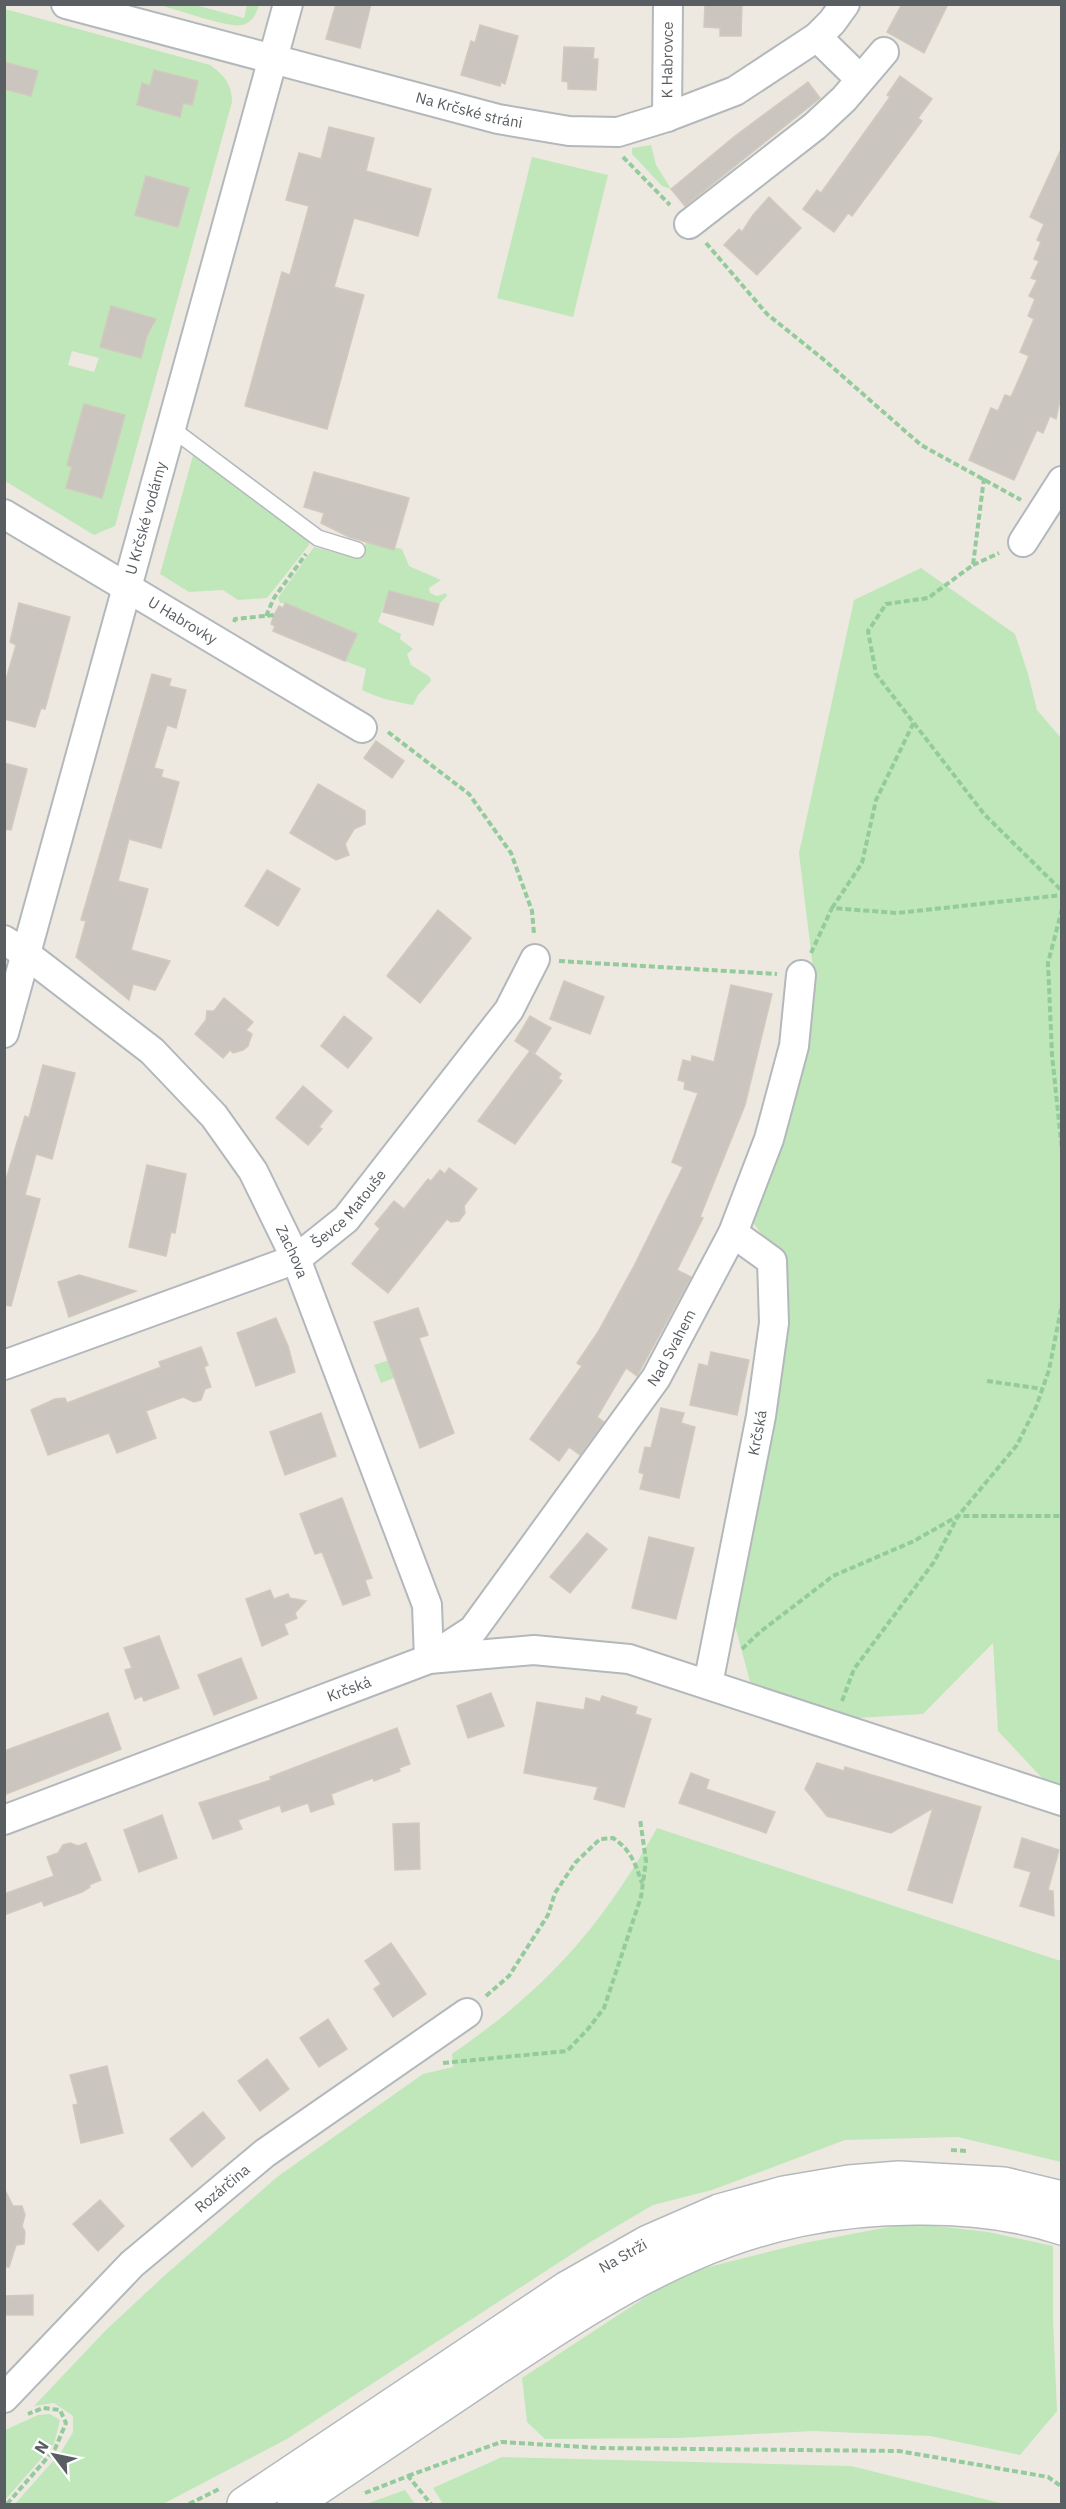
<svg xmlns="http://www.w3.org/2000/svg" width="1066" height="2509" font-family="'IBM Plex Sans',sans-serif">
  <rect width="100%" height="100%" fill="#ede9e0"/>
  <g fill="#bfe7ba" fill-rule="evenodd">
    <path d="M159 5H195L244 18 247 5H259C256 14 253 22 242 25 227 28 176 9 159 5Z"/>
    <path d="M5 9 210 65C224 75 232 84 232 102L115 526 94 535 5 481 4 89 31 96 38 71 5 62ZM142 83 183 103 179 117 138 106ZM146 176 188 188 178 227 135 215ZM111 306 152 318 154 325 148 335 141 358 104 348ZM72 351 99 358 94 372 68 365ZM84 405 125 415 102 498 66 488 72 467 67 465Z"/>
    <path d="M651 145 656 165 671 189 662 186 632 154V148Z"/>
    <path d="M532 157 608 175 573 317 497 298Z"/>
    <path d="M194 452 309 539V545L267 598 238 600 223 590 189 592 160 574Z"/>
    <path d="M367 542 392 550 393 547 402 549 409 566 441 580 429 588 430 593 437 596 446 593 447 596 439 604 389 591 378 622 401 634 400 639 413 649 407 654 411 665 430 677 431 681 418 695 413 705C395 702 378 698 362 690L366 669 345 661 341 627 285 603H280L278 598 314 547 357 558Z"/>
    <path d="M921 568 1015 634 1028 674 1037 710 1061 738V1787L1043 1779 998 1731 993 1643 923 1714 840 1719 752 1689 734 1622 784 1266 750 1218 806 1045 813 968 799 853 854 600Z"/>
    <path d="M404 1355 392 1370 394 1378 381 1383 374 1365Z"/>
    <path d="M657 1828 1061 1961V2162L958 2137 845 2140 712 2190 653 2205 592 2241 287 2439 163 2504H15L61 2452 73 2432V2416L54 2403 34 2406 105 2331 164 2276 277 2177 423 2074 453 2067 452 2054C546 1989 601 1928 657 1828Z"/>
    <path d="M910 2223 988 2232 1053 2246V2321L1057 2411 1020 2455 930 2436 813 2431 679 2438 545 2439 527 2422 522 2378 681 2274 804 2243Z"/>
    <path d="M50 2414 60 2420 54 2444 5 2500V2430L38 2415Z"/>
    <path d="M502 2457 851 2466 1004 2504H443L433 2488Z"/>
    <path d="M405 2490 415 2504H366Z"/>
  </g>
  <g fill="#cac5bf" stroke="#d2c9be" stroke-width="1.5">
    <path d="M336 4H371L360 48 326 39Z"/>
    <path d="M705 4H742L741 36H720V28L704 27Z"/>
    <path d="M902 4H948L924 53 887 32Z"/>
    <path d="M480 25 518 36 505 84 501 82 500 86 461 75 471 41 475 43Z"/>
    <path d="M564 47 594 48 593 59H598L596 90 568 89V82L562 81Z"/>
    <path d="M4 62 38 71 31 96 4 89Z"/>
    <path d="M154 70 198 81 192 105 183 103 180 117 137 105 142 83 150 86Z"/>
    <path d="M900 76 932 99 918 118 922 121 911 136 852 216 848 213 834 232 803 209 817 190 821 193 890 97 887 95Z"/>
    <path d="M808 82 820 98 685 206 671 189 735 136Z"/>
    <path d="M329 127 374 138 366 171 431 189 418 236 354 218 334 287 364 295 327 429 245 406 282 272 290 275 309 206 286 200 299 153 321 159Z"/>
    <path d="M1062 147V391L1056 419 1050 416 1043 433 1037 430 1014 480 969 460 991 408 998 411 1005 395 1011 397 1029 356 1020 352 1034 319 1028 316 1035 299 1029 296 1037 280 1031 278 1039 261 1034 259 1041 242 1037 240 1044 224 1030 217Z"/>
    <path d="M146 176 189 188 178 227 135 215Z"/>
    <path d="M769 197 801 228 757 275 724 245 739 229 742 232 753 215Z"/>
    <path d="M111 306 156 319 147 336 141 358 100 347Z"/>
    <path d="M84 404 125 415 102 498 66 488 72 467 67 465Z"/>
    <path d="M314 472 409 498 394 550 349 537 321 523 324 513 304 507Z"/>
    <path d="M389 591 439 604 433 625 383 612Z"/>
    <path d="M19 603 70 617 45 709 41 708 35 727 4 719V686L16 645 10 642Z"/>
    <path d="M285 603 357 634 345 661 273 631 275 626 271 624 274 615 279 606 283 608Z"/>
    <path d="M152 674 171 679 169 686 186 690 176 728 167 725 154 768 163 770 161 777 179 782 161 848 129 839 118 881 148 889 131 950 170 961 155 990 133 984 129 1000 76 957 86 921 81 920Z"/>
    <path d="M376 741 404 761 392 778 364 758Z"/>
    <path d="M4 763 27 769 11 830 4 829Z"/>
    <path d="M318 784 365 811V824L354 829 345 844 349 855 336 860 290 833Z"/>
    <path d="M267 870 300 889 278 926 245 906Z"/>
    <path d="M438 910 471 938 420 1003 387 976Z"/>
    <path d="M564 981 604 997 590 1034 550 1019Z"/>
    <path d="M731 985 772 994 745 1105 700 1217 703 1218 677 1270 691 1277 637 1376 626 1368 597 1417 604 1422 580 1455 569 1447 559 1461 530 1439 582 1366 577 1363 598 1332 634 1266 683 1167 672 1162 698 1093 684 1089 685 1082 678 1080 683 1060 691 1062 692 1056 714 1062Z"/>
    <path d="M224 998 253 1022 246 1030 252 1034 248 1046 243 1050 233 1053 230 1050 223 1058 195 1034 206 1020 207 1011H214Z"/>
    <path d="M344 1016 372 1038 348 1068 321 1046Z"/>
    <path d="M530 1016 551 1028 535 1053 532 1052 561 1074 558 1078 562 1081 515 1144 478 1121 530 1051 515 1041Z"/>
    <path d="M43 1065 75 1073 52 1159 36 1154 25 1195 40 1199 11 1306 4 1305V1186L25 1116 29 1118Z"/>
    <path d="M303 1086 332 1111 319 1127 322 1129 308 1145 276 1118Z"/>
    <path d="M147 1165 186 1174 175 1233 171 1232 166 1256 129 1247Z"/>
    <path d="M449 1168 477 1189 464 1206 465 1213 459 1221 451 1222 447 1219 388 1293 352 1264 380 1229 375 1224 394 1201 404 1209 428 1179 431 1181 440 1170 445 1174Z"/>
    <path d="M79 1275 136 1291 69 1317 58 1282Z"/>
    <path d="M418 1308 428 1335 419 1338 454 1433 420 1448 374 1322Z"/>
    <path d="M276 1318 288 1346 295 1372 256 1386 237 1333Z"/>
    <path d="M201 1347 208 1365 204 1367 211 1387 205 1389 201 1400 194 1402 183 1397 146 1411 156 1438 117 1453 109 1433 48 1455 31 1410 55 1399 65 1398 67 1403 161 1367 159 1362Z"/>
    <path d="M711 1352 749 1360 737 1415 690 1405 699 1364 708 1366Z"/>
    <path d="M661 1408 684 1413 681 1423 695 1427 679 1498 640 1489 644 1474 639 1472 645 1447 651 1448Z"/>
    <path d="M321 1413 336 1456 285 1475 270 1432Z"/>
    <path d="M342 1498 372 1578 365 1580 370 1595 343 1605 322 1552 315 1554 300 1514Z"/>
    <path d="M587 1533 607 1549 570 1593 550 1577Z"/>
    <path d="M649 1537 694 1548 676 1619 632 1608Z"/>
    <path d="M270 1590 274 1599 288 1594 290 1598 306 1601 295 1613 297 1618 284 1624 288 1634 262 1646 246 1599Z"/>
    <path d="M159 1636 179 1688 144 1701 142 1696 135 1699 125 1670 132 1668 124 1648Z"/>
    <path d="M241 1658 257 1698 214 1715 198 1675Z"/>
    <path d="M491 1693 504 1726 468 1738 457 1706Z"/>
    <path d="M602 1696 637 1707 635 1714 651 1719 624 1807 594 1799 598 1787 524 1773 537 1702 584 1710 586 1698 600 1702Z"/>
    <path d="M108 1713 121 1749 4 1795V1751Z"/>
    <path d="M397 1728 410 1764 399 1768 400 1771 374 1781 373 1778 331 1794 334 1804 311 1812 308 1803 282 1812 280 1805 238 1820 242 1829 213 1839 199 1803 271 1780 270 1777Z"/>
    <path d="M817 1763 844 1771 845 1767 981 1807 952 1903 908 1890 933 1808 891 1833 827 1816 805 1789Z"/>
    <path d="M691 1773 709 1780 706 1789 775 1812 766 1833 679 1803Z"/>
    <path d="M162 1815 177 1858 139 1872 124 1830Z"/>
    <path d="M419 1823 420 1869 395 1870 393 1824Z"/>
    <path d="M1022 1838 1059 1850 1048 1890 1053 1891 1054 1916 1020 1906 1031 1872 1014 1867Z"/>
    <path d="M70 1843 78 1846 86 1843 101 1880 89 1885 90 1887 82 1892 44 1906 42 1901 4 1915V1894L54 1876 47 1857 58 1853 63 1845Z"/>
    <path d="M391 1943 426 1994 393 2017 374 1989 381 1984 365 1961Z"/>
    <path d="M328 2019 347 2049 319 2067 300 2038Z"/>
    <path d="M267 2059 289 2089 260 2111 238 2081Z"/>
    <path d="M107 2066 123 2133 81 2143 73 2105 78 2104 70 2075Z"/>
    <path d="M203 2112 225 2138 192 2167 170 2139Z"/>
    <path d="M4 2188 13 2206H22L25 2215 22 2226 25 2232 24 2244 16 2245 9 2267H4Z"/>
    <path d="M100 2200 124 2226 98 2251 73 2224Z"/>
    <path d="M33 2295V2315H4V2296Z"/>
  </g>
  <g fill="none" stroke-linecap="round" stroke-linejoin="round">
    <defs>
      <path id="lane" d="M171 428 318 538 357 550"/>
      <g id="street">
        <path id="s1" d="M66 4 498 119 569 131 618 132 667 117 735 91 817 37 832 22 845 4"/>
        <path d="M817 37 860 79"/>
        <path id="s2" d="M667 117 668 4"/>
        <path d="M689 224 815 126 844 99 884 52"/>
        <path id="s3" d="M4 514 362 728"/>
        <path d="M1023 542 1062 481"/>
        <path id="s4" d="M4 940 26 954 152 1051 214 1116 253 1171 296 1259 427 1605 429 1659"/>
        <path id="s5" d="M4 1033 288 4"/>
        <path id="s6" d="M4 1365 296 1259 346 1219 509 1010 535 959"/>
        <path id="s7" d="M433 1656 473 1630 656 1378 733 1233 769 1139 794 1046 801 975"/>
        <path id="s8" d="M708 1684 761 1416 774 1323 772 1261 733 1233"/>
        <path id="s9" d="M4 1820 429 1659 534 1650 629 1659 1062 1801"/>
        <path id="s10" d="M4 2398 132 2264 265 2153 467 2013"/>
      </g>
      <g id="secondary">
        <path id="s11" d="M244 2504 567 2288 648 2242 719 2211 784 2193 849 2182 899 2178 1004 2184 1062 2198"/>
        <path d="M294 2504C358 2461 422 2418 486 2375 629 2279 743 2206 923 2208 969 2208 1017 2213 1062 2228"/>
      </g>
    </defs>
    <use href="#lane" stroke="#b3b8bc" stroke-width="18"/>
    <use href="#street" stroke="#b3b8bc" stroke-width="32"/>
    <use href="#secondary" stroke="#b4b9be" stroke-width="36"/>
    <g stroke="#94cb9d" stroke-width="4" stroke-dasharray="6 3" stroke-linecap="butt">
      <path d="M623 157 670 205"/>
      <path d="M706 243 767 314 823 359 921 445 1021 500"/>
      <path d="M984 478 973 565 928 598 886 604 868 631 876 674 984 814 1062 891"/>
      <path d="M973 565 999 553"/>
      <path d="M266 616 274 598 306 554"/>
      <path d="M234 622 235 619 274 615"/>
      <path d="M388 732 469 794 511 853 532 911 534 934"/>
      <path d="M832 908 862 863 876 800 914 722"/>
      <path d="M1062 909 1048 963 1052 1055 1062 1150"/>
      <path d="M811 953 832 908 897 913 1062 895"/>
      <path d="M559 961 777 974"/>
      <path d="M987 1381 1043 1389"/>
      <path d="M742 1649 760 1632 833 1576 914 1541 958 1516H1062"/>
      <path d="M842 1701 854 1669 934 1562 958 1516 1017 1445 1036 1407 1049 1370 1062 1304"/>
      <path d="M486 1996 509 1976 548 1915 555 1893 575 1863 600 1839 613 1838C631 1850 635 1863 642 1883"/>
      <path d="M443 2063 567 2051 588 2029 604 2008 641 1897 646 1861 640 1819"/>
      <path d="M951 2150 967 2151"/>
      <path d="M408 2476 501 2442 601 2448 899 2451 1048 2477 1062 2487"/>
      <path d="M365 2493 408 2476 431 2504"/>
      <path d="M7 2504 55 2449 66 2423 60 2410 43 2408 28 2414"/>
      <path d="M189 2504 219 2489"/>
    </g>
    <use href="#lane" stroke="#fff" stroke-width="15"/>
    <use href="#street" stroke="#fff" stroke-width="28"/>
    <use href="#secondary" stroke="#fff" stroke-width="33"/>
  </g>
  <g text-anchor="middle" stroke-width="6" stroke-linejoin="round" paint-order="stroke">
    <g font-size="15" fill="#595e62" stroke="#fff">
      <text dy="5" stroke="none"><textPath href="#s2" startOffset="57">K Habrovce</textPath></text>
      <text dy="5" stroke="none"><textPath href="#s1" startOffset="417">Na Krčské stráni</textPath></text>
      <text dy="5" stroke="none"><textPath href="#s5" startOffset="534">U Krčské vodárny</textPath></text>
      <text dy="5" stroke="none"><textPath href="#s3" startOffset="208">U Habrovky</textPath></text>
      <text dy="5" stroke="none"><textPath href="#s6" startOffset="384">Ševce Matouše</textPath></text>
      <text dy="5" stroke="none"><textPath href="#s4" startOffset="432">Zachova</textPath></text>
      <text dy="5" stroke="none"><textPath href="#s7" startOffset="393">Nad Svahem</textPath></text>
      <text dy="5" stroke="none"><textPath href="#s8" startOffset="256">Krčská</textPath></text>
      <text dy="5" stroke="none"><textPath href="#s9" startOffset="369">Krčská</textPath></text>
      <text dy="5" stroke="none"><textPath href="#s10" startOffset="303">Rozárčina</textPath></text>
      <text dy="5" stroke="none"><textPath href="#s11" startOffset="453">Na Strži</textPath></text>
    </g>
  </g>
  <rect width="1066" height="2509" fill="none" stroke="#595e62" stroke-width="12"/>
  <g transform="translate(54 2455) rotate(302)" stroke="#ffffff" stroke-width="4.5" paint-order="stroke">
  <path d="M0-4.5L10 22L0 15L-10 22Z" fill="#595e62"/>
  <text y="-9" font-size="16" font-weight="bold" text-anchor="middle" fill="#595e62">N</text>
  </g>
</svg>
